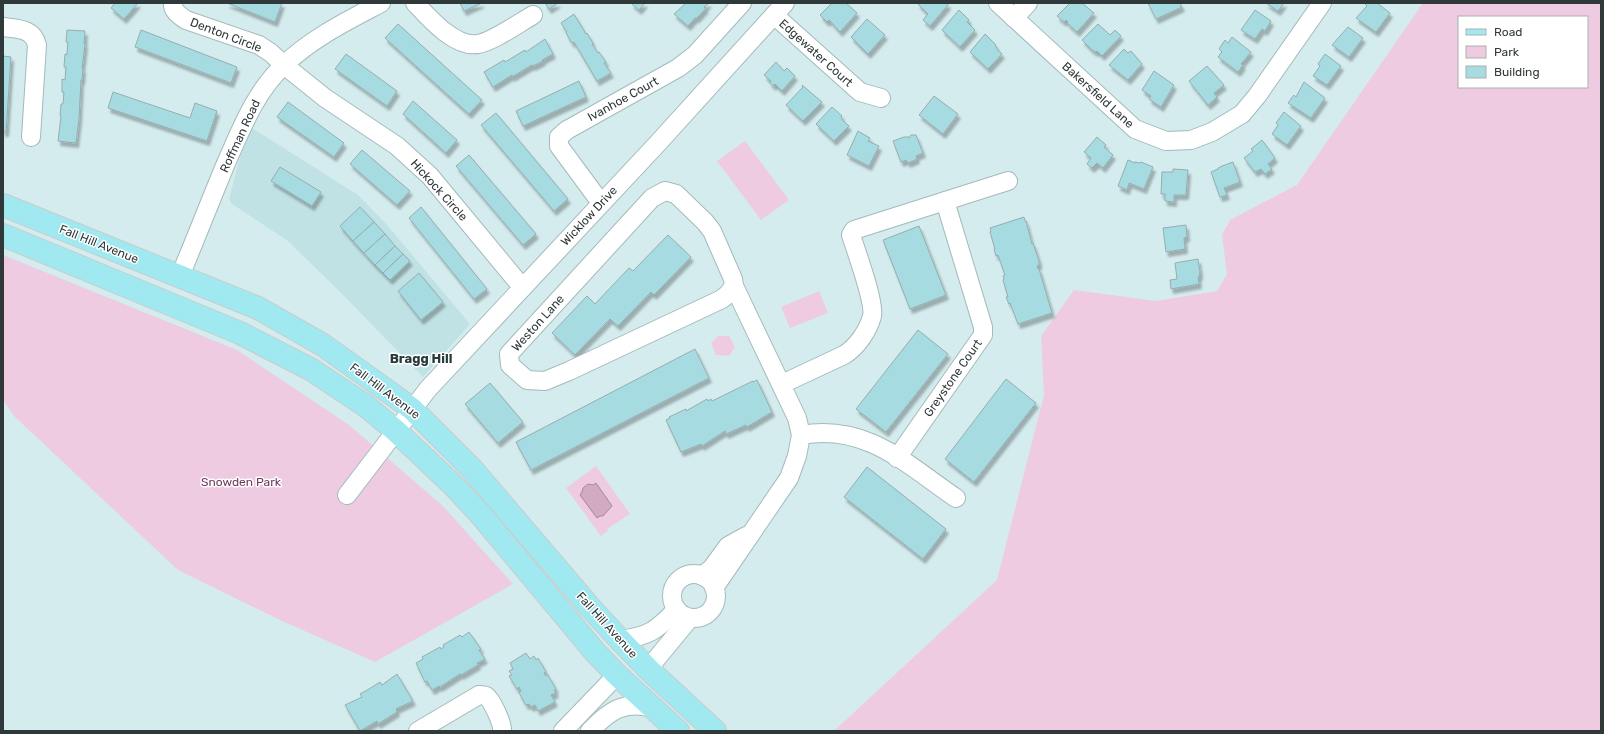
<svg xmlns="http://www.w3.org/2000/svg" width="1604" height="734" font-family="Rubik,sans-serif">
  <defs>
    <filter id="shadow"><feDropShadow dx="2.5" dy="4.5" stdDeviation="1" flood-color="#0004"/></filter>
  </defs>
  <rect width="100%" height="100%" fill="#d4ecee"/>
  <path fill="#c1e2e5" d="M252 128 358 195 388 226 470 324 423 377 342 294 288 241 232 204 229 199 240 157Z"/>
  <g fill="#eecbe0" fill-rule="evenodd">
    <path d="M1423 3H1601V731H834L997 580 1044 395 1041 336 1074 290 1156 301 1217 291 1227 274 1222 235 1230 220 1297 185ZM1459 17H1587V87H1459Z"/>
    <path d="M745 141 789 200 761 220 717 161Z"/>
    <path d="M3 255 237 350 349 425 443 506 513 584 375 662 282 621 178 570 14 416 3 400Z"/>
    <path d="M819 291 828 313 790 328 781 307Z"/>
    <path d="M718 336H729L735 347 729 356 716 355 711 343Z"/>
    <path d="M596 466 630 514 607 529 608 531 601 536 566 488Z"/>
  </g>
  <path fill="#d2abc2" stroke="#a18999" d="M596 483 612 506 603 516H600L597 518 580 495 582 492 583 488 588 484 593 485Z"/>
  <g fill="#a6dce1" stroke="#96adaf" filter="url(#shadow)">
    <path d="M115 3H138L124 19 111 8Z"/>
    <path d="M227 3H282L275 22Z"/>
    <path d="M460 3H482L464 11Z"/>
    <path d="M545 3H558L549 9Z"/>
    <path d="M631 3H645L639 10Z"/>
    <path d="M686 3H709L704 7 706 8 697 18H695L688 26 674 14Z"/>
    <path d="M832 3H846L857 13 840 32 831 22 829 20 827 22 820 15Z"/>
    <path d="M917 3H947L948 5 930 26 923 20 928 14Z"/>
    <path d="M1070 3H1082L1094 13 1077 32 1067 23 1068 22 1066 20 1064 22 1057 16Z"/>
    <path d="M1148 3H1180L1182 7 1156 19Z"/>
    <path d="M1266 3H1284L1278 11Z"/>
    <path d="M1366 3H1377L1390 13 1376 32 1356 18 1367 6 1365 4Z"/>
    <path d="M959 10 969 20 967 22 975 30 960 47 942 30Z"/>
    <path d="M1255 10 1271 21 1265 31 1262 29 1255 39 1241 30Z"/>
    <path d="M574 14 586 34 587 33 593 43 592 44 598 53 599 52 606 62 604 63 611 73 597 81 574 42 572 43 566 33 567 32 561 23Z"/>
    <path d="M867 19 885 35 868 54 851 37Z"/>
    <path d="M398 24 482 100 469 114 385 38Z"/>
    <path d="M1098 24 1110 35 1115 30 1121 36 1102 56 1097 51 1096 52 1092 50 1082 40Z"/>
    <path d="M1348 27 1363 38 1349 57 1332 45Z"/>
    <path d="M67 30 85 31 84 44H85L82 68 83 69 82 80H81L79 118 76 143 58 141 61 116H60L61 104H63L64 92H62V79L65 80 66 67H64L65 54 67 55V53L68 42H66Z"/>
    <path d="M141 30 237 67 231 83 135 47Z"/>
    <path d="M985 34 995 44 997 49 1002 54 988 69 970 52Z"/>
    <path d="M1232 37 1251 52 1241 64 1243 65 1238 72 1218 57 1222 52 1219 49 1225 40 1228 43Z"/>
    <path d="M545 39 553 54 542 60 543 61 533 66 532 65 512 77V75L493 87 484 72 504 60 505 62 525 50 526 52Z"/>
    <path d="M1124 49 1128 53 1131 51 1142 64 1128 80 1109 65Z"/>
    <path d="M346 54 397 91 387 106 335 69Z"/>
    <path d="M1325 54 1341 66 1327 85 1313 76 1320 66 1318 64Z"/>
    <path d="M3 56 11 57 6 132H3Z"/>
    <path d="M776 62 784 71 787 68 795 76 782 91 775 84 774 86 769 82 771 81 764 75Z"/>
    <path d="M1207 66 1224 85 1214 93 1217 97 1208 105 1189 81Z"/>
    <path d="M1154 71 1174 85 1161 107 1149 99 1151 96 1142 90Z"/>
    <path d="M579 81 586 97 523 126 516 111Z"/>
    <path d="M1304 82 1325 98 1311 118 1288 103 1294 95 1296 97Z"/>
    <path d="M802 85 822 102 803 121 786 105 803 87Z"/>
    <path d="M113 92 190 118 195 103 217 111 207 141 108 108Z"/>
    <path d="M934 96 958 114 943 134 919 115Z"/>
    <path d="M413 101 457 140 446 153 403 114Z"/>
    <path d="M288 102 344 143 334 157 277 117Z"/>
    <path d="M832 107 842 116 841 117 843 121 849 126 834 141 816 124Z"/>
    <path d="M1284 112 1301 126 1287 145 1272 134 1278 125 1276 123Z"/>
    <path d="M496 113 568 199 554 211 481 125Z"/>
    <path d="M858 131 870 138 868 141 879 146 869 166 847 155Z"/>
    <path d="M911 135H916L923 153 916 156 917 159 908 163 906 160 901 162 893 141 904 137H909V138Z"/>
    <path d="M1097 137 1106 145 1104 147 1113 155 1103 168 1097 163 1092 168 1087 164 1091 158 1084 152Z"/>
    <path d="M1262 140 1275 158 1268 164 1272 169 1265 174 1261 169 1255 172 1244 158 1253 151 1251 149Z"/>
    <path d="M362 150 410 191 397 205 350 164Z"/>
    <path d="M469 155 536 234 523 245 456 166Z"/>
    <path d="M1128 160 1135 163V162L1140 163 1141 162 1153 167 1144 189 1129 183 1127 190 1118 186Z"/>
    <path d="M1233 162 1240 182 1224 188 1227 195 1220 197 1211 172 1218 169V168L1222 166Z"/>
    <path d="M280 167 321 192 312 206 271 181Z"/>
    <path d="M1173 169 1188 170 1186 195H1174V202L1165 201V194H1161L1162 172H1173Z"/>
    <path d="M360 207 374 222 353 241 340 226Z"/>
    <path d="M421 207 487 289 474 299 409 218Z"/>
    <path d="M1024 217 1025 221H1026L1032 244 1033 243 1039 261V265L1037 266 1038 269H1039L1052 313 1018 324 1010 303 1009 304 1006 297H1008L1003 280 1004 279 1003 276 1005 275 998 255 996 256 994 249H995L990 232 991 231 990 228Z"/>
    <path d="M374 222 385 234 364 253 353 241Z"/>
    <path d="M1186 225 1187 237 1184 238 1185 249 1166 252 1163 228Z"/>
    <path d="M919 226 946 295 910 309 883 240Z"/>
    <path d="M385 234 395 246 375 265 364 253Z"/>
    <path d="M668 235 691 257 654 295 651 292 618 326 610 319 575 355 552 333 587 296 595 304 629 268 633 271Z"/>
    <path d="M395 246 403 254 383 273 375 265Z"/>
    <path d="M403 254 410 261 390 280 383 273Z"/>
    <path d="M1198 259 1200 272 1199 277H1198L1199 284 1171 289 1170 280 1177 279 1175 263Z"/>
    <path d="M419 273 443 302 421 320 398 291Z"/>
    <path d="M918 330 948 354 886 432 856 409Z"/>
    <path d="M695 349 709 378 531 470 516 442Z"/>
    <path d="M1006 379 1036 403 974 482 945 459Z"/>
    <path d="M757 380 772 412 747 427 746 425 726 434 725 431 702 446 701 444 681 452 666 420 670 418 669 417 686 409V411L707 399 708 401 711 399 712 401 753 381V382Z"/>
    <path d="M490 383 523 422 498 443 465 404Z"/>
    <path d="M867 467 946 529 923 559 844 497Z"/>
    <path d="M469 632 481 649 479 650 485 659 477 663 478 665 461 675 460 674 440 687 439 686 432 690 427 681 425 682 416 663 423 659 422 657 440 647 441 649 444 647 443 645 460 635 462 637Z"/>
    <path d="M526 653 530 659 534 656 536 660 538 658 546 672 544 673 546 676 548 675 556 689 554 690 556 693 551 695 555 702 538 711 535 705 531 707 529 704 526 705 519 693 521 691 519 687 517 689 509 676 512 675 509 671 513 669 510 663Z"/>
    <path d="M397 674 413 701 396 709 397 712 378 724 377 721 360 731 345 705 362 697 360 694 369 689 380 682 382 685Z"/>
  </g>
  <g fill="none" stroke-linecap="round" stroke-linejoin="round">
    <defs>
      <g id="minor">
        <path d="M173 3C172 11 180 16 186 20L259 45 271 53 284 65 325 98 397 146 430 176 522 287"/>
        <path d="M415 3C429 18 455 48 478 44 492 42 519 23 533 15"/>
        <path d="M998 3 1135 129 1166 141 1191 140 1212 132 1242 114 1257 96 1322 3"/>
        <path d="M774 15 860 92 881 98"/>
        <path d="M1014 18 1028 3"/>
        <path d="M3 27C17 29 33 28 37 45L31 137"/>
        <path d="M665 191 676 194 705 222 712 231 733 279 734 286 728 294 722 299 569 371 545 381 527 380 510 365 509 354 652 198Z"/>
        <path d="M601 203 559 146V137L567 130 678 68 695 55 742 3"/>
        <path d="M180 276C196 238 211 199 227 161 242 127 256 91 284 65 312 38 347 21 381 3"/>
        <path d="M782 384 844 355C857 347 868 331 872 316 875 302 856 251 851 235L854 230 1008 181"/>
        <path d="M801 435C866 423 906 464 956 498"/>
        <path d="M897 458 983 335V327L945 201"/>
        <path d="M347 495 428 389 658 143 785 3"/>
        <circle cx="694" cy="596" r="22"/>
        <path d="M702 576 712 568 728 546 746 536"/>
        <path d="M714 588 789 478 797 456 801 435 797 418 734 286"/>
        <path d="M620 640C649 636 656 631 676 610"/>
        <path d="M648 669 690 618"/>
        <path d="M418 731 479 695C481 695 484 695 486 696 492 700 503 724 502 731"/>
        <path d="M563 731 617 675"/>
        <path d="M590 731C609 711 624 700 652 708"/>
      </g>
      <g id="major">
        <path d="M3 205 258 308 323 345 393 395 412 409 472 469 588 605 620 640 648 669 715 731"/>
        <path d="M3 235 240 333 312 370 366 406 396 431 454 486 480 514 595 652 617 675 678 731"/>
      </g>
    </defs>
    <use href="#minor" stroke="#a3babc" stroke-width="20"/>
    <use href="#major" stroke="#c9cccc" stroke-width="24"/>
    <use href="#minor" stroke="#fff" stroke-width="18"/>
    <use href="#major" stroke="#a1e9f0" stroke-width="22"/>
  </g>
  <g text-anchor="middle" stroke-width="3" stroke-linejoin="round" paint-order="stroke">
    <g font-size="12" fill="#30393a" stroke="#fff">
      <text transform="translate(226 35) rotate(21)" y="4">Denton Circle</text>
      <text transform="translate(816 53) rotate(42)" y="4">Edgewater Court</text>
      <text transform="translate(1098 95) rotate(42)" y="4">Bakersfield Lane</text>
      <text transform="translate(623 99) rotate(-29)" y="4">Ivanhoe Court</text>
      <text transform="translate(240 136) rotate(-65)" y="4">Roffman Road</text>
      <text transform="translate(439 190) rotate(48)" y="4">Hickock Circle</text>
      <text transform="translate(589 216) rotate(-47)" y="4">Wicklow Drive</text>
      <text transform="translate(99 244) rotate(22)" y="4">Fall Hill Avenue</text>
      <text transform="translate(538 323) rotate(-48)" y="4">Weston Lane</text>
      <text transform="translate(953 378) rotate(-55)" y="4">Greystone Court</text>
      <text transform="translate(385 391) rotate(37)" y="4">Fall Hill Avenue</text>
      <text transform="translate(607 625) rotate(48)" y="4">Fall Hill Avenue</text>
    </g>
    <g font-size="12" fill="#6e3a5c" stroke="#fff">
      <text x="241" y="486">Snowden Park</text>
    </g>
    <g font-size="13" font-weight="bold" fill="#273b3d" stroke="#fff">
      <text x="421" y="363">Bragg Hill</text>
    </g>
  </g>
  <rect width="1604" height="734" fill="none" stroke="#30393a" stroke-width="8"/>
  <rect x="1458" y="16" width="130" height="72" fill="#ffffff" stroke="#acb0b0"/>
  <rect x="1466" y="29" width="20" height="6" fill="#a1e9f0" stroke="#acb0b0"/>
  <text x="1494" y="36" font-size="12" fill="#30393a">Road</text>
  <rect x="1466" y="46" width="20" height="12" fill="#eecbe0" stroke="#acb0b0"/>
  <text x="1494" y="56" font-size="12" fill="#30393a">Park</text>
  <rect x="1466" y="66" width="20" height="12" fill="#a6dce1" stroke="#acb0b0"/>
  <text x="1494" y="76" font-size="12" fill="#30393a">Building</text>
</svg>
